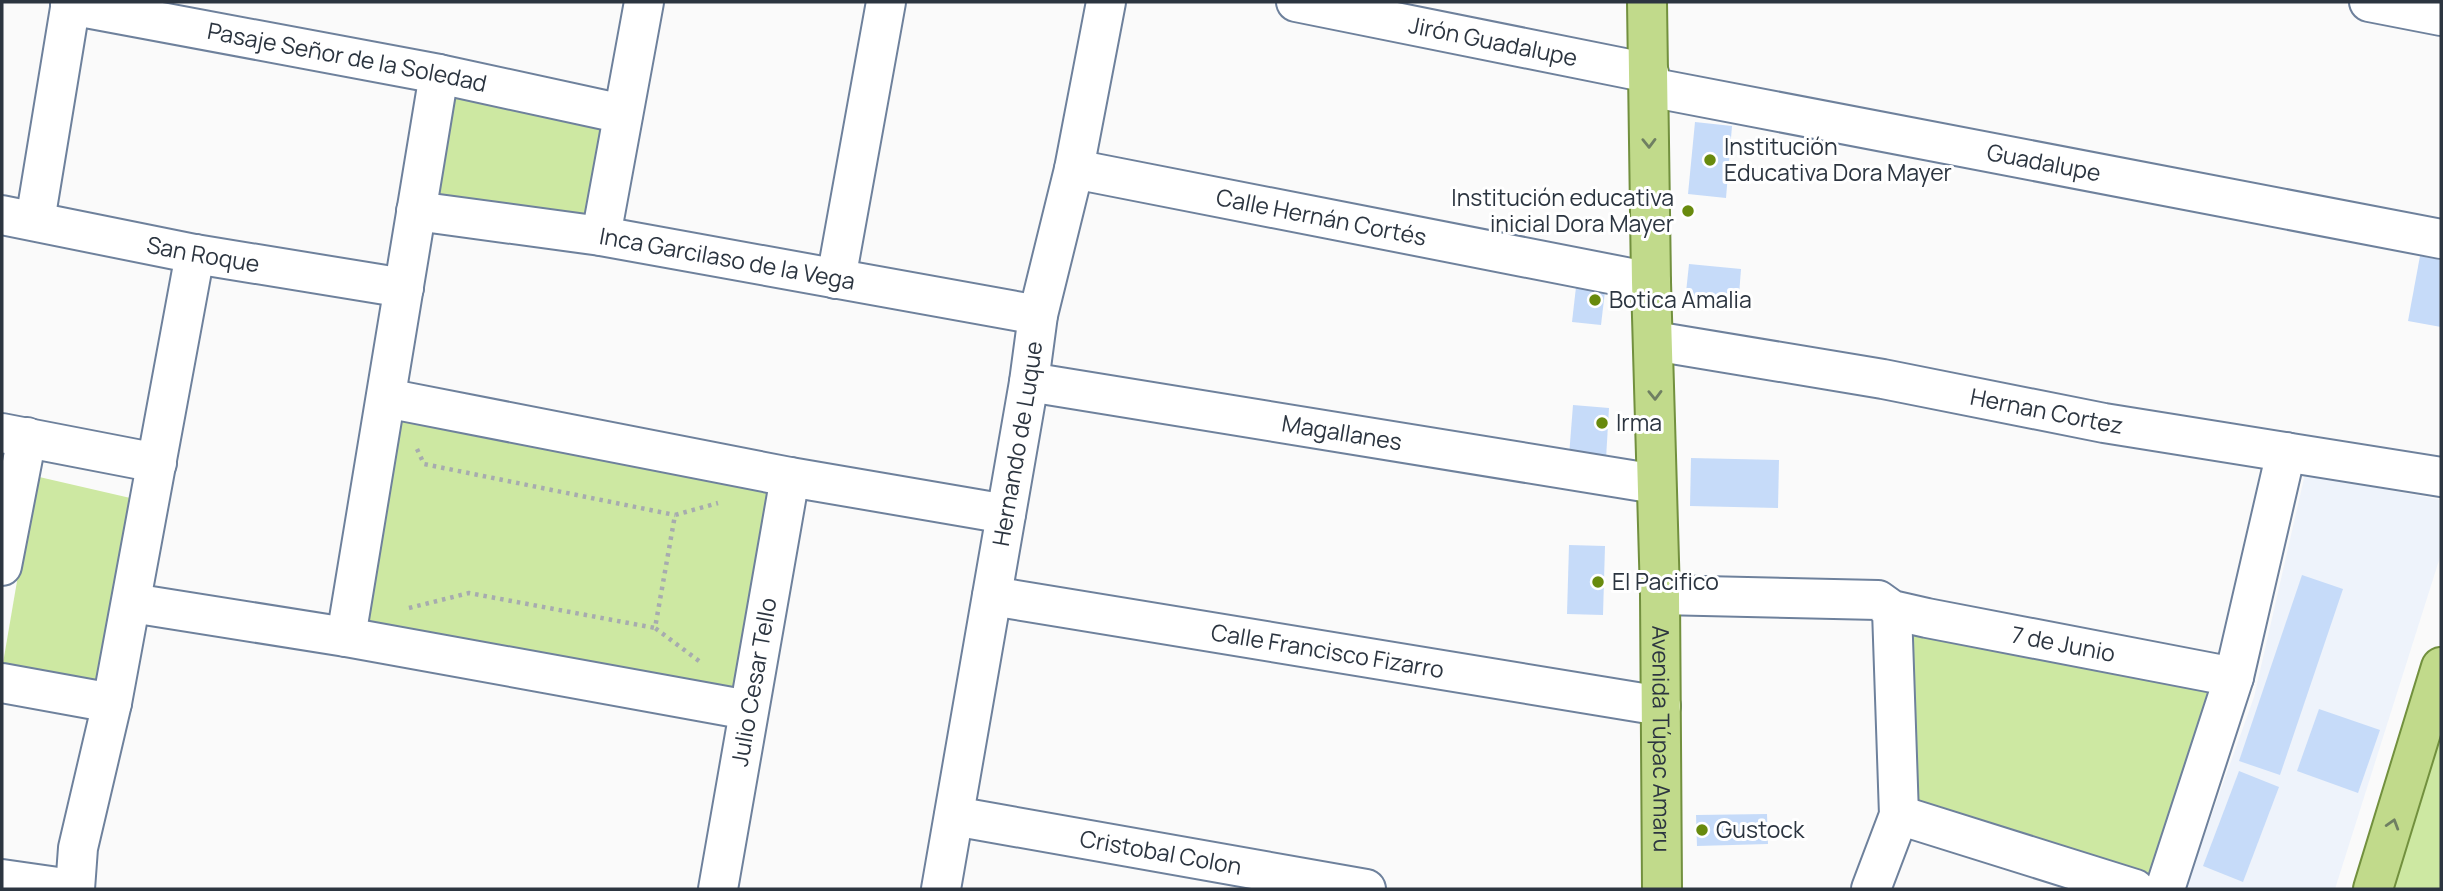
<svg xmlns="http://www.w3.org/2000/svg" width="2443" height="891" font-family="Manrope,sans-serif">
  <rect width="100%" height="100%" fill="#fafafa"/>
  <path fill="#eef3fb" d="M2305 474 2441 500V554L2335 889H2195L2186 887 2254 697Z"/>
  <g fill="#cde8a2">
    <path d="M450 92 613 119 593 227 431 202Z"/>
    <path d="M407 413 770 485 741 683 730 692 718 696 360 620 393 424Z"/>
    <path d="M35 476 139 500 106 692 2 669Z"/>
    <path d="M1914 621 2213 683 2149 877 1908 797 1902 633Z"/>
    <path d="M2441 735V889H2380Z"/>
  </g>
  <g fill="#c6dbf9">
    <path d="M1695 122 1732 126 1726 198 1688 194Z"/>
    <path d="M2420 256 2441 260V327L2408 321Z"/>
    <path d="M1689 264 1741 269 1738 308 1685 302Z"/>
    <path d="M1576 287 1605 291 1601 325 1572 322Z"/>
    <path d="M1573 405 1609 408 1606 459 1569 456Z"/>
    <path d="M1691 458 1779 460 1778 508 1690 506Z"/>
    <path d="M1569 545 1605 546 1603 615 1567 614Z"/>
    <path d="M2302 575 2343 589 2280 775 2239 761Z"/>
    <path d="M2319 709 2380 730 2358 793 2297 771Z"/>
    <path d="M2239 771 2279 787 2243 882 2203 866Z"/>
    <path d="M1767 814 1768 844 1697 846 1696 815Z"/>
  </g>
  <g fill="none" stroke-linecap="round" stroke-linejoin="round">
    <defs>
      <g id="minor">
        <path id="s1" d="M1296 2 1649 73"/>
        <path d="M2369 2 2441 16"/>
        <path id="s2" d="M70 5 439 74 623 114"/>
        <path id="s3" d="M1649 87 2441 239"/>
        <path id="s4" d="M1074 169 1651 282"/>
        <path id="s5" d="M416 211 601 236 1038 315"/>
        <path id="s6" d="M2 215 195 254 404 288"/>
        <path d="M35 221 71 2"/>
        <path d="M601 236 644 2"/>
        <path d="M836 279 886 2"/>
        <path id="s7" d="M1654 341 1883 379 2104 423 2441 477"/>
        <path id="s8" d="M1029 382 1656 484"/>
        <path d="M386 398 790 477 1006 514"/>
        <path d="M2 433 157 463"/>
        <path d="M2 566 27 437"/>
        <path id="s9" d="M1660 595 1878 600 1892 610 1927 618 2234 677"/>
        <path id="s10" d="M992 596 1661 706"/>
        <path d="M132 603 346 637 748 710"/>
        <path d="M346 637 439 74"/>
        <path d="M2 683 112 703"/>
        <path d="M1899 815 2135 889"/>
        <path id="s11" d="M954 816 1366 889"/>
        <path d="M2 879 72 889"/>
        <path d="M75 889 78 848 112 703 195 254"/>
        <path id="s12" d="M718 889 790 477"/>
        <path id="s13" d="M941 889 1029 382 1038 315 1074 169 1106 2"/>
        <path d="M1871 889 1899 815 1892 610"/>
        <path d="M2165 889 2234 677 2286 452"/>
      </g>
      <g id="major">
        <path id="s14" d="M1647 2 1651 282 1660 595 1662 889"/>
        <path d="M2373 889 2441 667"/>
      </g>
    </defs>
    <use href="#minor" stroke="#6e819c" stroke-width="42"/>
    <use href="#major" stroke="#72903e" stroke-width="42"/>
    <g stroke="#a7abaf" stroke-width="4.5" stroke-dasharray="3.5 5" stroke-linecap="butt">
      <path d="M417 449 424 464 675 515"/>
      <path d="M409 608 469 593 655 628"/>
      <path d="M699 661 655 628 675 515 718 503"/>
    </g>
    <use href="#minor" stroke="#fff" stroke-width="38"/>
    <use href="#major" stroke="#c1da8b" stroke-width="38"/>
  </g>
  <defs><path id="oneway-chevron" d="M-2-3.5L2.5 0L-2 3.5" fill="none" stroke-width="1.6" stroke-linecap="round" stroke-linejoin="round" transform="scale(1.75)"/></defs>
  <g stroke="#6f7f62">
    <use href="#oneway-chevron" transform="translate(1649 143) rotate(89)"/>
    <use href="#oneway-chevron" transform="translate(1655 395) rotate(89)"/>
    <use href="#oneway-chevron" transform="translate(2393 824) rotate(-73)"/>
  </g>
  <g fill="#688a0d" stroke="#fff" stroke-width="2.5">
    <circle cx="1710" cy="160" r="7"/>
    <circle cx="1688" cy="211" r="7"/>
    <circle cx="1595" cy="300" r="7"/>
    <circle cx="1602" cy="423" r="7"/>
    <circle cx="1598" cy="582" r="7"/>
    <circle cx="1702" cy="830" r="7"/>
  </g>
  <g text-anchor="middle" stroke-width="6" stroke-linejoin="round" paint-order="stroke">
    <g font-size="23" fill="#2c3540" stroke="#fff">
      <text dy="8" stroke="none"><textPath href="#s1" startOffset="201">Jirón Guadalupe</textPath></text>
      <text dy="8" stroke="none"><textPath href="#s2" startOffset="282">Pasaje Señor de la Soledad</textPath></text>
      <text dy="8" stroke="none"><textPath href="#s3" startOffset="402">Guadalupe</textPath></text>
      <text dy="8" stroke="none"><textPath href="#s4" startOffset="252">Calle Hernán Cortés</textPath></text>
      <text dy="8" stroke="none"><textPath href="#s6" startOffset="205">San Roque</textPath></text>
      <text dy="8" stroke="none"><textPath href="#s5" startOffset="315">Inca Garcilaso de la Vega</textPath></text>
      <text dy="8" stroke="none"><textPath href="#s7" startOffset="399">Hernan Cortez</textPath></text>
      <text dy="8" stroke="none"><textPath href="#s8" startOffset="317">Magallanes</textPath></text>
      <text dy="8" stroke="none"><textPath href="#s13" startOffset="452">Hernando de Luque</textPath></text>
      <text dy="8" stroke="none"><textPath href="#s9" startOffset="410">7 de Junio</textPath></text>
      <text dy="8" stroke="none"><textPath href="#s10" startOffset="340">Calle Francisco Fizarro</textPath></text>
      <text dy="8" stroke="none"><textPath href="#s12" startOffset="210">Julio Cesar Tello</textPath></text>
      <text dy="8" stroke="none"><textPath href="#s14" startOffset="737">Avenida Túpac Amaru</textPath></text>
      <text dy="8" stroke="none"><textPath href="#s11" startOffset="210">Cristobal Colon</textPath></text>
    </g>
    <g font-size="23" fill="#2c3540" stroke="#fff" text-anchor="start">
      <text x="1724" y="155">Institución<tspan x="1724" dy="26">Educativa Dora Mayer</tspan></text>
      <text x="1674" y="206" text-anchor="end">Institución educativa<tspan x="1674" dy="26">inicial Dora Mayer</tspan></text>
      <text x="1609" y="308">Botica Amalia</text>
      <text x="1616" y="431">Irma</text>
      <text x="1612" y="590">El Pacifico</text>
      <text x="1716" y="838">Gustock</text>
    </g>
  </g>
  <rect width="2443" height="891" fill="none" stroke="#2c3540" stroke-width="7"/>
</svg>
